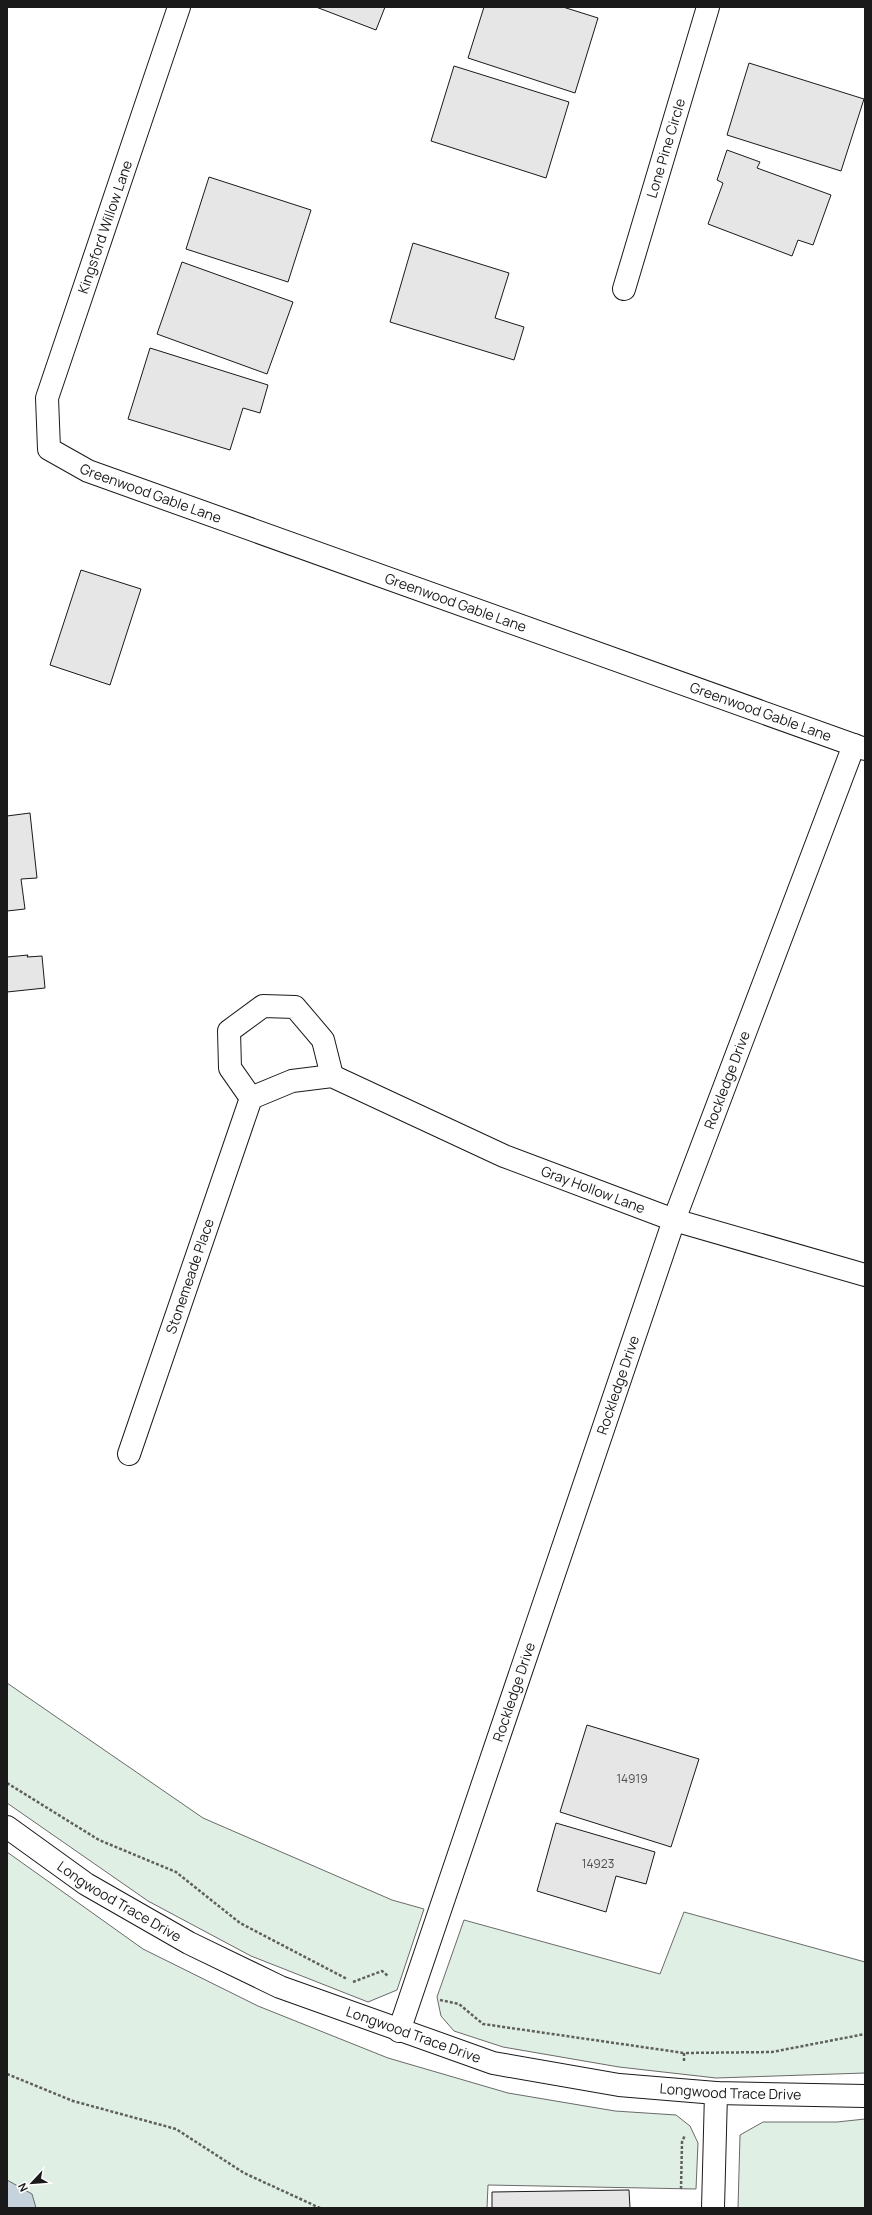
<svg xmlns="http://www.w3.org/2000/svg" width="872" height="2215" font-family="Manrope,sans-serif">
  <rect width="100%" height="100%" fill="#fff"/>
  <g fill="#e0efe3" stroke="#6a6a6a">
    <path d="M7 1683 203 1818 392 1900 424 1909 397 1990 368 2002 251 1956 148 1901 7 1803Z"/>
    <path d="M7 1852 143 1949 258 2006 388 2058 508 2093 615 2111 676 2115 690 2126 698 2143 696 2189 488 2185 487 2208H7Z"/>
    <path d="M684 1912 865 1962V2073L716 2078 619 2067 503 2047 454 2031 441 2016 437 1997 464 1920 660 1974Z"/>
    <path d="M865 2119V2208H738L740 2135 763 2122H837Z"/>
  </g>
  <path fill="#c6d2dc" stroke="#6a6a6a" d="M7 2180 32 2194 36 2208H7Z"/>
  <g fill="#e6e6e6" stroke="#1a1a1a">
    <path d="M316 7H385L376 30Z"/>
    <path d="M484 7H563L598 18 575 93 468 58Z"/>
    <path d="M749 63 864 99 841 171 727 135Z"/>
    <path d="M454 66 569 102 546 178 431 141Z"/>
    <path d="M727 150 760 162 757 168 831 195 813 245 798 240 792 256 708 224 723 183 717 180Z"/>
    <path d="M209 177 311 210 288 282 186 249Z"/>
    <path d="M413 243 509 273 495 318 524 327 514 360 390 322Z"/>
    <path d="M182 262 293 302 267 374 157 334Z"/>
    <path d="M150 348 268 385 260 413 243 408 230 450 128 419Z"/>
    <path d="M81 570 141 589 110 685 50 665Z"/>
    <path d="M30 813 37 878 21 879 25 909 7 911V816Z"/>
    <path d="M28 955 27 957 42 956 45 988 7 992V957Z"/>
    <path d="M587 1725 699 1759 671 1847 560 1812Z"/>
    <path d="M556 1823 655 1852 646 1884 616 1876 606 1912 537 1891Z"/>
    <path d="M629 2190 630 2208H492V2192Z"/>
  </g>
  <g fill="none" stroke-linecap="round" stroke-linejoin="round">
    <defs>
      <g id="minor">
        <path id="s1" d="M179 7 47 398 49 449 88 471 865 749"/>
        <path id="s2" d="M624 289 708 7"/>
        <path d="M251 1098 230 1068 229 1031 263 1006 295 1007 323 1040 332 1076"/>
        <path id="s3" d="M129 1454 251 1098 292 1081 332 1076 504 1156 674 1220 865 1275"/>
        <path id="s4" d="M399 2031 674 1220 854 745"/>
        <path d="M713 2208 716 2093"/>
      </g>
      <g id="tertiary">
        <path id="s5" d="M7 1827 86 1884 189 1943 280 1987 493 2063 619 2085 716 2093 865 2096"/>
      </g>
    </defs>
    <use href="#minor" stroke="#1a1a1a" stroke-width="24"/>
    <use href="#tertiary" stroke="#1a1a1a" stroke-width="24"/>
    <g stroke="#5f5f5f" stroke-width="2.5" stroke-dasharray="3 2" stroke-linecap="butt">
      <path d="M7 1783 99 1840 176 1872 240 1923 347 1979"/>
      <path d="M353 1982 382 1971 388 1976"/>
      <path d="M440 2000 459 2004 483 2024 684 2053"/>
      <path d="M684 2061V2053L772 2052 865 2034"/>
      <path d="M7 2074 73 2101 176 2129 244 2173 320 2208"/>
      <path d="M681 2189 682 2142 685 2135"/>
    </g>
    <use href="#minor" stroke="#fff" stroke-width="22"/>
    <use href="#tertiary" stroke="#fff" stroke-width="22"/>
  </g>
  <g text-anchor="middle" stroke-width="3" stroke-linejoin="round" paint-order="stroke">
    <g font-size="12" fill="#4d4d4d">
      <text x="632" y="1783">14919</text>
      <text x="598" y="1868">14923</text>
    </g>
    <g font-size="14" fill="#1a1a1a" stroke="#fff">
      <text dy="5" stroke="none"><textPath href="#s2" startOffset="147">Lone Pine Circle</textPath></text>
      <text transform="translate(105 227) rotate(-71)" y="5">Kingsford Willow Lane</text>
      <text dy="5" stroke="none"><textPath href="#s1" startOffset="575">Greenwood Gable Lane</textPath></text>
      <text dy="5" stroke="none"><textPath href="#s1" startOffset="899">Greenwood Gable Lane</textPath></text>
      <text dy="5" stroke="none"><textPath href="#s1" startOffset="1223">Greenwood Gable Lane</textPath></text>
      <text dy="5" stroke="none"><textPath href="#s4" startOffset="1006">Rockledge Drive</textPath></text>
      <text dy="5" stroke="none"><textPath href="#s3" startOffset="746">Gray Hollow Lane</textPath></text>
      <text dy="5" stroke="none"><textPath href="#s3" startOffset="188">Stonemeade Place</textPath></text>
      <text dy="5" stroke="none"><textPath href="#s4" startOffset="682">Rockledge Drive</textPath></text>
      <text dy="5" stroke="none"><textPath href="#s4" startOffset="358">Rockledge Drive</textPath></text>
      <text dy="5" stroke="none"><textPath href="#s5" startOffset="135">Longwood Trace Drive</textPath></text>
      <text dy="5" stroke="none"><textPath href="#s5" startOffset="459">Longwood Trace Drive</textPath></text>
      <text dy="5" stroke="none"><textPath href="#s5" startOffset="783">Longwood Trace Drive</textPath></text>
    </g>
  </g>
  <rect width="872" height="2215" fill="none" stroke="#1a1a1a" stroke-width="16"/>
  <g transform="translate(32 2183) rotate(244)" stroke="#ffffff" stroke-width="3" paint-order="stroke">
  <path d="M0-3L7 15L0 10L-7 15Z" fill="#1a1a1a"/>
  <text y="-6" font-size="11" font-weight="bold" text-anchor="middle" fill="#1a1a1a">N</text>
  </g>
</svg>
